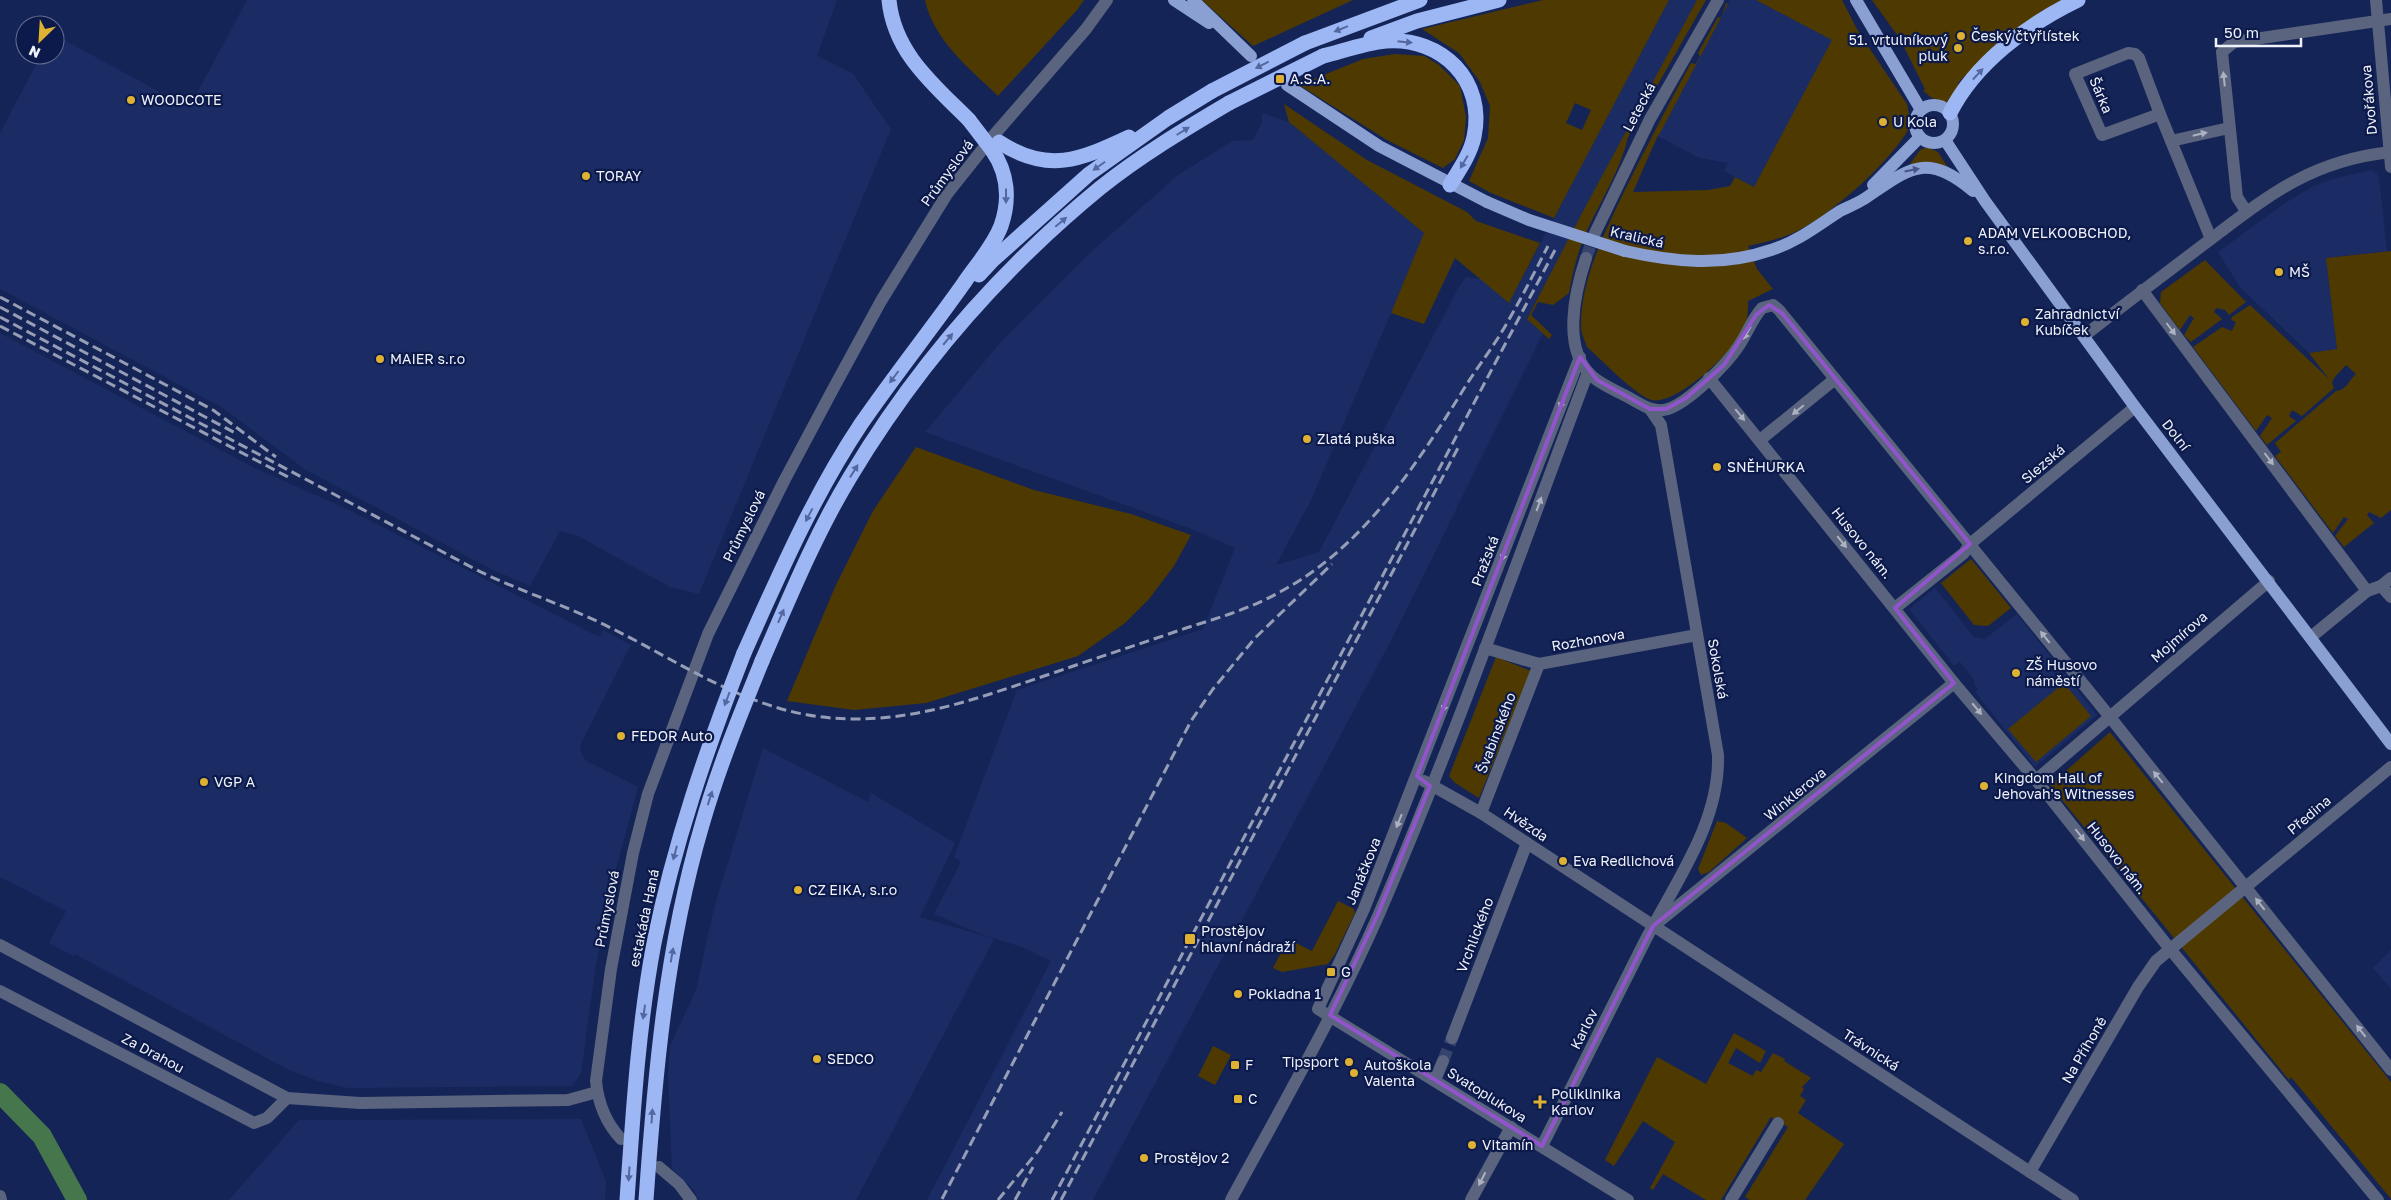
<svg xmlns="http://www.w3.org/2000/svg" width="2391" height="1200" font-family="'Golos Text',sans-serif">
  <rect width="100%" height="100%" fill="#152456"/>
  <g fill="#1b2c65">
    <path d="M247 0H837L817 56 853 74 891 129 699 594 670 587 576 535 560 531 530 586 489 568 306 470 223 408 0 289V133L41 55H55V35L189 108Z"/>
    <path d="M1669 0H1697L1527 318 1543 333 1396 631 1093 1200H927L1051 961 1022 947 983 935 934 914 961 862 954 857 1017 690 1203 629 1235 548 1194 530 925 432 1001 342 1090 253 1178 175 1232 141 1253 140 1262 123V113L1289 122 1425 233 1311 500 1276 565 1319 552 1458 289 1466 277 1482 279 1509 303Z"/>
    <path d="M1730 0H1756L1833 40 1754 187 1724 171 1728 163 1700 158 1657 136Z"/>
    <path d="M2372 170 2377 173 2379 178 2387 251 2326 258 2337 350 2309 353 2240 287 2218 252 2285 203 2312 187 2332 179Z"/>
    <path d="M0 333 255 468 345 508 599 637 603 630 631 645 581 743 580 750 585 760 638 787 612 884 596 964 581 1073 572 1086 348 1088 318 1081 289 1070 75 954 73 956 49 943 66 911 0 877Z"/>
    <path d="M1935 588 1974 637 1985 639 2017 614 2097 715 2035 767 1975 692 1978 689 1973 682 1975 681 1960 662 1954 666 1909 609Z"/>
    <path d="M763 748 868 802 871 793 955 843 920 917 994 939 856 1200H698L695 1191 672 1169 668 1074 670 1046 696 990 714 908Z"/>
    <path d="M2391 950V989L2373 968Z"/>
    <path d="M581 1119 606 1181 605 1200H229L299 1120Z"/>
  </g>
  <g fill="#4e3a00" fill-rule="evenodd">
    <path d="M925 0H1084L1077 10 998 96C969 68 934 41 925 0Z"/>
    <path d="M1202 0H1353L1253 46Z"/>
    <path d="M1543 0H1669L1554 218 1491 193 1469 181 1488 138 1490 106 1480 82 1459 53 1422 29ZM1575 103 1591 110 1582 130 1566 123Z"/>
    <path d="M1697 0H1706L1628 137C1621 168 1603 197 1589 226 1579 247 1573 270 1569 293L1553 305 1538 302 1531 315 1552 335 1549 339 1527 319 1581 215Z"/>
    <path d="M1756 0H1842L1859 33 1907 104 1911 124C1895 159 1829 217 1793 233 1779 239 1763 243 1748 246L1757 269 1773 289 1748 301C1748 308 1748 317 1746 324 1739 347 1677 406 1652 400 1636 396 1602 360 1587 347 1585 341 1581 334 1581 326 1581 280 1603 236 1622 196 1644 151 1667 107 1691 63L1696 64 1700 56 1698 53 1718 17 1721 18 1726 3 1728 4 1659 135H1658L1633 192 1708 190 1730 186 1735 177 1754 187 1832 40Z"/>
    <path d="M1872 0H2062L1971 70 1958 83 1960 86 1948 103 1932 98 1923 91 1925 89 1900 39Z"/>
    <path d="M1395 54 1424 56 1439 65 1460 86 1466 117 1464 140 1455 159 1443 168 1387 140 1299 85 1363 59Z"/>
    <path d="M1284 104 1367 160 1467 212 1476 221 1540 243 1509 303 1455 258 1424 324 1391 313 1424 233 1289 122Z"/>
    <path d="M1927 147 1938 152 1947 166 1910 164 1920 150Z"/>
    <path d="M2391 251V510L2381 518 2369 512 2367 515 2374 523 2344 547 2335 536 2348 519 2344 517 2333 533 2275 456 2281 452 2275 443 2336 391C2347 390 2349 380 2356 374L2346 365 2334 378 2332 383 2334 388 2302 416 2292 410 2289 416 2296 421 2267 445 2260 436 2272 418 2267 415 2256 431 2193 347 2222 327 2232 331 2236 322 2231 320 2232 317 2250 305 2329 379 2309 353 2337 349 2326 258Z"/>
    <path d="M2205 260 2246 302 2229 315 2225 310 2216 308 2214 312 2222 319 2191 342 2184 335 2194 318 2190 315 2180 330 2160 303 2161 292Z"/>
    <path d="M916 447 1034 490 1131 514 1191 535 1174 566 1149 599 1125 623 1078 656 926 703 854 710 787 701 835 587 873 511Z"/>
    <path d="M1971 559 2011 608 1988 626 1974 625 1941 583Z"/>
    <path d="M1496 657 1531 671 1479 798 1455 783 1449 776Z"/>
    <path d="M2064 683 2091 716 2036 762 2008 729Z"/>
    <path d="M2110 732 2391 1082V1199L2291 1077 2289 1080 2050 785Z"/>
    <path d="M1717 821 1726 823 1747 838 1709 872 1701 875 1698 869Z"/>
    <path d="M1338 901 1354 909 1355 913 1335 954 1328 964 1282 972 1273 968 1288 939 1312 951Z"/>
    <path d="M1734 1033 1766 1051 1760 1063 1736 1048 1728 1063 1753 1076 1756 1070 1761 1072 1773 1053 1785 1059 1784 1061 1811 1078 1802 1087 1804 1089 1800 1096 1806 1100 1798 1113 1844 1144 1805 1200H1750L1745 1197 1788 1127 1771 1117 1721 1200H1706L1663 1174 1653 1190 1650 1188 1675 1142 1643 1121 1614 1166 1605 1160 1657 1057 1706 1084Z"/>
    <path d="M1213 1046 1231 1055 1215 1085 1198 1076Z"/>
  </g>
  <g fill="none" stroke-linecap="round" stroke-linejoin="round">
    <path stroke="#46764c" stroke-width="20" d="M0 1093 42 1136 77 1200"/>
    <g stroke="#36436e" stroke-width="12" stroke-dasharray="12 6" stroke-linecap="butt">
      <path d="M1586 258 1595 233"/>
      <path d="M1443 1061 1452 1038"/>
    </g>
    <g stroke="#5a647e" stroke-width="12">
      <path d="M2376 0 2391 167"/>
      <path d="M2128 53 2135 54 2139 58 2160 114 2102 135 2075 74Z"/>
      <path d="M2160 114 2211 239"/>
      <path d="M2171 141 2229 128"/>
      <path d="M2246 211 2237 197 2222 52 2234 42 2391 19"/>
      <path d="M1595 233 1650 119 1718 0"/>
      <path d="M1586 258C1575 291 1561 350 1593 377 1602 385 1615 390 1626 396 1638 402 1652 414 1668 409 1689 402 1726 365 1738 347 1747 334 1752 319 1762 308L1773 305 1779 310 2110 717 2391 1070"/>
      <path d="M2142 290 2367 591"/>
      <path d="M2084 336C2122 306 2161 277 2199 248 2264 199 2307 161 2391 152"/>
      <path d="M1580 357 1364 909 1318 1009 1628 1200"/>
      <path d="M1709 378 1954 683 2036 780 2170 949 2378 1200"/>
      <path d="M1760 440 1835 379"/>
      <path d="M2381 586 2391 597"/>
      <path d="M1895 608 1964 553 1970 544 2135 407"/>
      <path d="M2311 637 2367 591 2381 586 2391 578"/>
      <path d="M1485 648 1539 664 1697 635"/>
      <path d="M2036 780 2269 581"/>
      <path d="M1424 781 1481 813 2073 1200"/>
      <path d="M1481 813 1539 664"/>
      <path d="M1657 923 1954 683"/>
      <path d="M0 945 287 1098"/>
      <path d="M0 991 254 1123 267 1118 287 1098 360 1103 568 1100 597 1092"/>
      <path d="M1452 1038 1527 843"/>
      <path d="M1435 1080 1443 1061"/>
      <path d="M621 1139C606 1123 598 1102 596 1081L611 969 633 853 648 794 708 634 784 481 832 391 881 301 947 194 994 135 1086 29 1107 0"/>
      <path d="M1542 1146C1576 1078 1610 1011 1644 943 1674 884 1720 824 1718 755L1661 425 1650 409"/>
      <path d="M659 1167 679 1184 691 1200"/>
      <path d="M2030 1172 2138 987 2156 961 2391 767"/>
      <path d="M0 1196 1 1200"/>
      <path d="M1231 1200C1282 1106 1336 1012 1379 914 1456 736 1520 553 1588 372"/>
      <path d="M1471 1200 1511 1127"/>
      <path d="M1731 1200 1778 1123"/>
    </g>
    <g stroke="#8a9fd2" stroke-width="12">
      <path d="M1174 0 1209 23"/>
      <path d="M1193 0 1251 56"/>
      <path d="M1856 0 1921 110"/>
      <path d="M1287 85 1379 146 1487 202"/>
      <circle cx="1934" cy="124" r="19"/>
      <path d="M1945 140 1985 201 2135 407 2391 744"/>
      <path d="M1873 185 1920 137"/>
      <path d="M1625 251C1674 262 1722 267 1771 250 1797 242 1817 226 1840 211 1848 207 1856 204 1864 199 1908 170 1925 150 1973 191"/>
    </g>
    <g stroke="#9db6f4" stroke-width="15">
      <path d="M889 0C894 53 934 85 969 120"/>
      <path d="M1371 38 1417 21 1499 0"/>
      <path d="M1305 43 1420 0"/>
      <path d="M1323 56C1343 51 1365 43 1386 41 1442 37 1486 81 1474 137 1470 155 1459 170 1450 185"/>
      <path d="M1950 113C1975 63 2028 24 2078 0"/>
      <path d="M999 142C1048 174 1080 160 1129 137"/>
      <path d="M979 275 993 260 1089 174 1168 118 1212 91"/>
      <path d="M744 653C779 575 813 496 861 424 894 376 930 331 964 283 976 265 993 247 1001 226 1010 200 1008 173 992 150"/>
      <path d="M762 661C789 599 815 535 850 477 916 367 1000 270 1100 188 1140 156 1185 129 1229 103"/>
    </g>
    <g stroke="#969eb6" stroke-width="3" stroke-dasharray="10 5" stroke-linecap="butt">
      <path d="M0 297 213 410 276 457"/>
      <path d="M0 307 237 434"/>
      <path d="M0 317 473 568C518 591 566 605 611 628 676 660 735 702 808 715 897 730 972 700 1056 672 1099 657 1143 643 1186 628 1218 618 1249 609 1278 593 1362 549 1416 466 1465 387 1475 371 1487 355 1498 338 1516 309 1532 277 1548 246"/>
      <path d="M0 326 290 478"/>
      <path d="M942 1199 1191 721 1213 689 1255 638 1332 564"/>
      <path d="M998 1200 1038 1151 1062 1112"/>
      <path d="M1015 1200 1033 1167"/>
      <path d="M1052 1200 1555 250"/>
      <path d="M1061 1200 1459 446"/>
    </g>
    <path stroke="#8a9fd2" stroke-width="12" d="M1487 202 1529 220 1625 251"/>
    <g stroke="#9db6f4" stroke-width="15">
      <path d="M1212 91 1305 43"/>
      <path d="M1229 103 1323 56"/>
      <path d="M969 120 992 150"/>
      <path d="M627 1200C633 1114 638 1028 654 943 674 843 707 748 744 653"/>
      <path d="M646 1200C655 1074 666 947 702 825 718 769 740 715 762 661"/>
    </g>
  </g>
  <defs><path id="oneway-solid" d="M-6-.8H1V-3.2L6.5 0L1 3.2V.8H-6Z" transform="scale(1.25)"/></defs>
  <g fill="#5468a0">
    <use href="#oneway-solid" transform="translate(1341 29) rotate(158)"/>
    <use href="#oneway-solid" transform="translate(1405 42) rotate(6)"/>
    <use href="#oneway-solid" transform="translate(1262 65) rotate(153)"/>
    <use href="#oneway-solid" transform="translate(1978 74) rotate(-47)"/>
    <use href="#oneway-solid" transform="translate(1183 131) rotate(-32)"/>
    <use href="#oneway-solid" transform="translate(1464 162) rotate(120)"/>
    <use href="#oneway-solid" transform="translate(1099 166) rotate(145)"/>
    <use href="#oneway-solid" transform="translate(1006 196) rotate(90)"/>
    <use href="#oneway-solid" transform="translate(1061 222) rotate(-40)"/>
    <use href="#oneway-solid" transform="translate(948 339) rotate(-50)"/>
    <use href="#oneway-solid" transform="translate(894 377) rotate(127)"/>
    <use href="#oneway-solid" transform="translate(854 471) rotate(-58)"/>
    <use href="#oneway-solid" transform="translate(809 515) rotate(118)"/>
    <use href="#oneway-solid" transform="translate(781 616) rotate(-67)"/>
    <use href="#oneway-solid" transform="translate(727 699) rotate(111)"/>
    <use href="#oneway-solid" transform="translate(710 798) rotate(-72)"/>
    <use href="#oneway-solid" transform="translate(675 853) rotate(105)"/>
    <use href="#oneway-solid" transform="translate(672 955) rotate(-80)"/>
    <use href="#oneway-solid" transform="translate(644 1012) rotate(98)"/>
    <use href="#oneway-solid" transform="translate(652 1116) rotate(-86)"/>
    <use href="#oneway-solid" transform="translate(629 1174) rotate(94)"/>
  </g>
  <g fill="#acb2c2">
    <use href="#oneway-solid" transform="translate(2224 79) rotate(-96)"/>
    <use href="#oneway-solid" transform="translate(2200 134) rotate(-13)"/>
    <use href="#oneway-solid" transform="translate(2171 329) rotate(53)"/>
    <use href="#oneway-solid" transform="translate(1747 333) rotate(120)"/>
    <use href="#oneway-solid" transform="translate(1562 402) rotate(111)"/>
    <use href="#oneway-solid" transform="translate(1798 410) rotate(141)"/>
    <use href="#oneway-solid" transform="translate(1740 415) rotate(51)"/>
    <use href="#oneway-solid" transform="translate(2269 459) rotate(53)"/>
    <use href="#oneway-solid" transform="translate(1539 504) rotate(-70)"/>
    <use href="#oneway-solid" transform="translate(1842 542) rotate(51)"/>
    <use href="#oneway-solid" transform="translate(1504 554) rotate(111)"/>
    <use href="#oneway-solid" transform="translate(2045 637) rotate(-129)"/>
    <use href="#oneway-solid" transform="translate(1445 705) rotate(111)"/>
    <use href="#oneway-solid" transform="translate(1977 709) rotate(50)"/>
    <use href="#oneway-solid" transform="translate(2158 777) rotate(-129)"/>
    <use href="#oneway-solid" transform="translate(1399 821) rotate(112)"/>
    <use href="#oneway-solid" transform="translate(2080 835) rotate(52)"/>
    <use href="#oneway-solid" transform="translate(2260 904) rotate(-128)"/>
    <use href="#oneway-solid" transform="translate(2361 1031) rotate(-128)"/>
    <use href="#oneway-solid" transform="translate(1482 1179) rotate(117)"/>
  </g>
  <use fill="#455588" href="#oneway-solid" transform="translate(1912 170) rotate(-11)"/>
  <path fill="none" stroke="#9254cb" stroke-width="4" stroke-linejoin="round" d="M1769 305 1782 313 1970 544 1895 608 1954 683 1653 926 1542 1146 1330 1015 1378 914 1430 786 1417 776 1580 357 1597 380 1650 409H1666L1686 398 1724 365 1756 315Z"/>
  <g fill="#deb133" stroke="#0c194b" stroke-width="2">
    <circle cx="1961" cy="36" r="5"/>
    <circle cx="1958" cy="48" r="5"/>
    <rect x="1275" y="74" width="10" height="10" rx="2.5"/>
    <circle cx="131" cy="100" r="5"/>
    <circle cx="1883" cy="122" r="5"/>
    <circle cx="586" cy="176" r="5"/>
    <circle cx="1968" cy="241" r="5"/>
    <circle cx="2279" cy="272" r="5"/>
    <circle cx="2025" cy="322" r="5"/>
    <circle cx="380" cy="359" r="5"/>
    <circle cx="1307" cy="439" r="5"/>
    <circle cx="1717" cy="467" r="5"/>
    <circle cx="2016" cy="673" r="5"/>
    <circle cx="621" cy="736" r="5"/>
    <circle cx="204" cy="782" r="5"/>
    <circle cx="1984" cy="786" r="5"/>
    <circle cx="1563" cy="861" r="5"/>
    <circle cx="798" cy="890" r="5"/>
    <rect x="1184" y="933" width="12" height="12" rx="2.5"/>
    <rect x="1326" y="967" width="10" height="10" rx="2.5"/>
    <circle cx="1238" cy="994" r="5"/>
    <circle cx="817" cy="1059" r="5"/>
    <circle cx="1349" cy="1062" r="5"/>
    <rect x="1230" y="1060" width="10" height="10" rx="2.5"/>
    <circle cx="1354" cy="1073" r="5"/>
    <rect x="1233" y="1094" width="10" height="10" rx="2.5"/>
    <path d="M1537.5 1094.5h5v5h5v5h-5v5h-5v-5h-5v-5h5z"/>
    <circle cx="1472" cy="1145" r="5"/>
    <circle cx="1144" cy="1158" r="5"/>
  </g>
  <g text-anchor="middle" stroke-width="4.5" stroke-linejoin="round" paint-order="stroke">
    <g font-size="14" fill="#eff2f9" stroke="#0c194b" text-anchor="start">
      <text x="1971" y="41">Český čtyřlístek</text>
      <text x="1948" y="45" text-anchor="end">51. vrtulníkový<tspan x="1948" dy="16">pluk</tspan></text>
      <text x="1290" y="84">A.S.A.</text>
      <text x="141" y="105">WOODCOTE</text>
      <text x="1893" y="127">U Kola</text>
      <text x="596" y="181">TORAY</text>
      <text x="1978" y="238">ADAM VELKOOBCHOD,<tspan x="1978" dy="16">s.r.o.</tspan></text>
      <text x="2289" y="277">MŠ</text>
      <text x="2035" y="319">Zahradnictví<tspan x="2035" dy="16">Kubíček</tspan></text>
      <text x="390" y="364">MAIER s.r.o</text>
      <text x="1317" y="444">Zlatá puška</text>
      <text x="1727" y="472">SNĚHURKA</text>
      <text x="2026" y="670">ZŠ Husovo<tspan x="2026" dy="16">náměstí</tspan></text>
      <text x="631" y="741">FEDOR Auto</text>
      <text x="1994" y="783">Kingdom Hall of<tspan x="1994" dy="16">Jehovah's Witnesses</tspan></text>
      <text x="214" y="787">VGP A</text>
      <text x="1573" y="866">Eva Redlichová</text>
      <text x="808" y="895">CZ EIKA, s.r.o</text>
      <text x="1201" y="936">Prostějov<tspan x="1201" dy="16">hlavní nádraží</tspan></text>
      <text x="1341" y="977">G</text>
      <text x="1248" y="999">Pokladna 1</text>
      <text x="827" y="1064">SEDCO</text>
      <text x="1339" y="1067" text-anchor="end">Tipsport</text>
      <text x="1245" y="1070">F</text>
      <text x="1364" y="1070">Autoškola<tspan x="1364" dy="16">Valenta</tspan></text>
      <text x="1551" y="1099">Poliklinika<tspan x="1551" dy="16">Karlov</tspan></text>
      <text x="1248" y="1104">C</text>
      <text x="1482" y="1150">Vitamín</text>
      <text x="1154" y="1163">Prostějov 2</text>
    </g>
    <g font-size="14" fill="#eff2f9" stroke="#0c194b">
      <text transform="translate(2101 95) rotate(67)" y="5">Šárka</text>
      <text transform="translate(2369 100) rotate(-95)" y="5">Dvořákova</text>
      <text transform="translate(1639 107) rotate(-62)" y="5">Letecká</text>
      <text transform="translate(947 173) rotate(-54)" y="5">Průmyslová</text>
      <text transform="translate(1637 237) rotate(13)" y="5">Kralická</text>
      <text transform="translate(2176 435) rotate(52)" y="5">Dolní</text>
      <text transform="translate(2043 464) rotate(-40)" y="5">Slezská</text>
      <text transform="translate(744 526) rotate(-64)" y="5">Průmyslová</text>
      <text transform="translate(1862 543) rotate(51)" y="5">Husovo nám.</text>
      <text transform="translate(1485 561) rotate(-69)" y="5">Pražská</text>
      <text transform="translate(2179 637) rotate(-41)" y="5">Mojmírova</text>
      <text transform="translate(1588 640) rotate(-10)" y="5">Rozhonova</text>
      <text transform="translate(1718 669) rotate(80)" y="5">Sokolská</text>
      <text transform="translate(1496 733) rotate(-69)" y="5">Švabinského</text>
      <text transform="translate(1795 794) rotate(-39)" y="5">Winklerova</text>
      <text transform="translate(2309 815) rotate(-40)" y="5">Předina</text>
      <text transform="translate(1526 824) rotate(34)" y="5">Hvězda</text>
      <text transform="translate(2117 858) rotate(52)" y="5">Husovo nám.</text>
      <text transform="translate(1363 871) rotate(-68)" y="5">Janáčkova</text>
      <text transform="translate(607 909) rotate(-79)" y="5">Průmyslová</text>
      <text transform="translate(644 918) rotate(-78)" y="5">estakáda Haná</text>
      <text transform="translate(1475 935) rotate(-69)" y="5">Vrchlického</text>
      <text transform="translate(1584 1029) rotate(-63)" y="5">Karlov</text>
      <text transform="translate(1871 1050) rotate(33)" y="5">Trávnická</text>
      <text transform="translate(2084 1050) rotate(-60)" y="5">Na Příhoně</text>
      <text transform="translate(153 1053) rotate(28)" y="5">Za Drahou</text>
      <text transform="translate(1487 1095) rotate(32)" y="5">Svatoplukova</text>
    </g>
  </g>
  <g transform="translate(40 40) rotate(205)"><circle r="24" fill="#0c194b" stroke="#677091"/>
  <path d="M0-4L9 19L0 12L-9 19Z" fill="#deb133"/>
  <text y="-8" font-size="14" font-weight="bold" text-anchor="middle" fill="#eff2f9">N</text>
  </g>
  <path d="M2216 38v8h85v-8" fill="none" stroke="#eff2f9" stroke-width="2.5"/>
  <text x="2224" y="38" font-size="15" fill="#eff2f9" stroke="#0c194b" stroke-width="4" paint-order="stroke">50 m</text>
</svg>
